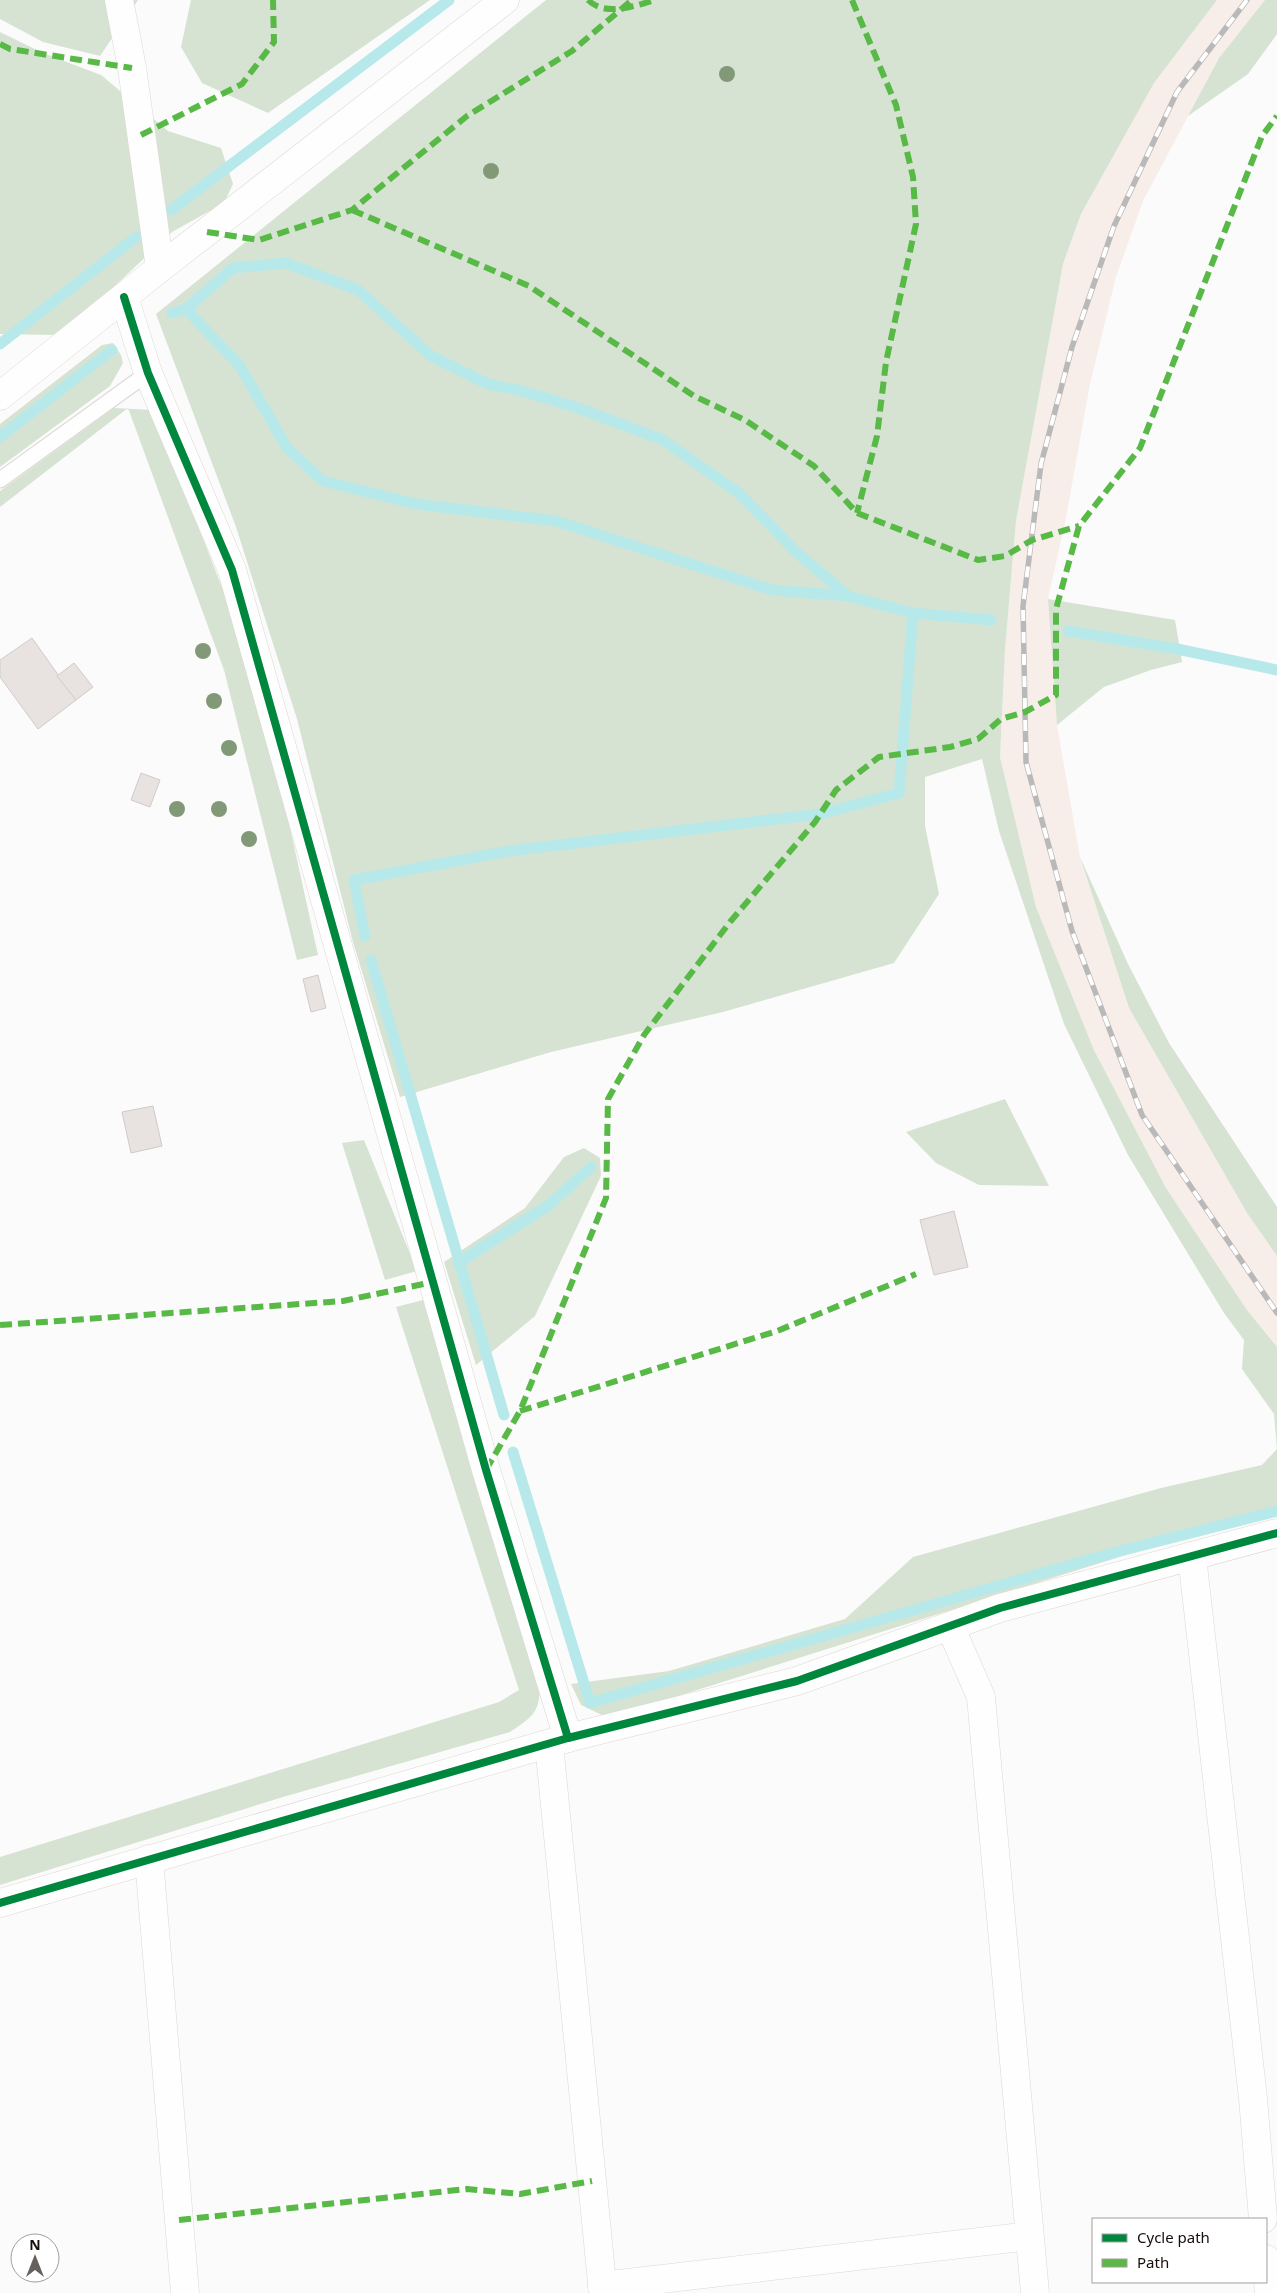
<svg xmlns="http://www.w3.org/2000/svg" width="1277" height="2293" font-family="'Noto Sans',sans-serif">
  <rect width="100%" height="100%" fill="#fbfbfb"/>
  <path fill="#f7eeea" d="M1217 0H1265L1219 58 1143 201 1116 277 1090 384 1066 518 1048 599 1057 725 1080 857 1129 1008 1247 1213 1277 1256V1347L1247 1310 1166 1188 1094 1050 1036 907 1000 757 1005 650 1016 521 1063 264 1081 214 1154 83Z"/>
  <g fill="#d6e3d2">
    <path d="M0 0H138L100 56 43 42 0 19Z"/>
    <path d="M191 0H430L268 113 202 83 181 47Z"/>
    <path d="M546 0H1217L1154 83 1081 214 1063 264 1016 521 1005 650 1000 757 1036 907 1094 1050 1166 1188 1247 1310 1277 1347V1514L1218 1526 608 1718 581 1705 571 1684 669 1671 845 1619 913 1557 1161 1488 1262 1465 1277 1449 1274 1414 1242 1369 1244 1340 1224 1313 1128 1155 1064 1024 999 831 982 759 925 777V826L939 894 894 963 723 1012 551 1052 400 1097 353 942 297 719 236 527 156 314Z"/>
    <path d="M1265 0H1277V34L1248 74 1188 116 1219 58Z"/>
    <path d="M0 32 43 53 101 75 168 131 221 148 233 184 224 203 172 232 101 299 53 335 0 334Z"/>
    <path d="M113 343 121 355 123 363 110 386 0 467V424L102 345Z"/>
    <path d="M114 408 153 410 228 603 276 764 318 955 297 960 224 670 128 408 0 507V491Z"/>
    <path d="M1048 599 1175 620 1182 662 1151 670 1104 687 1057 725Z"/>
    <path d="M1080 857 1128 964 1169 1043 1277 1207V1256L1247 1213 1129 1008Z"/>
    <path d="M1005 1099 1049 1186 979 1185 936 1163 906 1132Z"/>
    <path d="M364 1140 417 1271 385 1280 342 1143Z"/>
    <path d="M584 1148 600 1158 601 1176 535 1316 476 1365 444 1262 525 1208 564 1157Z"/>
    <path d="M423 1300 540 1681C540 1712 535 1715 510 1732L283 1797 0 1885V1857L499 1702 519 1690 396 1307Z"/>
  </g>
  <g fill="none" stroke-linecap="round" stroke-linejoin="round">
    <g stroke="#b7e9ea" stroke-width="11">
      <path d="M171 210 449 0"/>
      <path d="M186 309 240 366 287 448 323 481 416 504 556 521 772 590 848 596"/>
      <path d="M172 313 186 309 233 268 286 263 358 290 431 356 488 384 526 392 578 408 663 440 740 494 796 552 848 596 913 613"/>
      <path d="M0 344 136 237"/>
      <path d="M0 437 112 350"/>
      <path d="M1068 631 1177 649 1277 670"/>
      <path d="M365 936 354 880 509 851 820 814 899 793 913 613 991 620"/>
      <path d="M371 960 504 1415"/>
      <path d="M458 1263 549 1205 591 1167"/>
      <path d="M513 1452 590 1703 1116 1552 1277 1511"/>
    </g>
  </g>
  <g fill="#e8e2e0" stroke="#d0cbc9">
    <path d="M32 638 76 700 38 729 0 677V660Z"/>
    <path d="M74 663 93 687 76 700 57 676Z"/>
    <path d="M141 773 160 780 150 807 131 800Z"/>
    <path d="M318 975 326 1008 311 1012 303 979Z"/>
    <path d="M153 1106 162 1146 131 1153 122 1112Z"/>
    <path d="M954 1211 968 1267 934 1275 920 1220Z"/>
  </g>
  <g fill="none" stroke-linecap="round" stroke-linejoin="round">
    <defs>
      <path id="service" d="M0 480 148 373"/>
      <g id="minor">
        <path d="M119 0 132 68 160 268"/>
        <path d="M124 297 148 373 232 570 486 1470 568 1738"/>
        <path d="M0 396 160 268 505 0"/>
        <path d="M1192 1556 1253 2098 1263 2219"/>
        <path d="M950 1626 981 1697 1035 2293"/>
        <path d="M549 1744 603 2293"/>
        <path d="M149 1859 185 2293"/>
        <path d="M0 1903 568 1738 797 1681 1000 1608 1277 1533"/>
        <path d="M1266 2259 1269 2293"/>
        <path d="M602 2286 1029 2236"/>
      </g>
    </defs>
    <use href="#service" stroke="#ddd7d4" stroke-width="17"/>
    <use href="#minor" stroke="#ddd7d4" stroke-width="29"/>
    <use href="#service" stroke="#fefefe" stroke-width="15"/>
    <use href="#minor" stroke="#fefefe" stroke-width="28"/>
    <defs>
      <path id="rail" d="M1247 0 1177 92 1114 226 1072 347 1041 464 1023 606 1026 762 1072 931 1142 1115 1277 1313"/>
    </defs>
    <use href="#rail" stroke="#bab9b9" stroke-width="5.5"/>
    <use href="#rail" stroke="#fff" stroke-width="4" stroke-dasharray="11" stroke-linecap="butt"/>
    <g stroke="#58b947" stroke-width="6" stroke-dasharray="12 6" stroke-linecap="butt">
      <path d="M588 0C605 17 635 6 655 0"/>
      <path d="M852 0 896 105 913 177 916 224 886 362 877 436 857 513"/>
      <path d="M0 44 10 49 132 68"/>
      <path d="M141 135 242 84 274 42 273 0"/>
      <path d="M352 210 529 286 694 396 745 420 814 466 857 513 978 560 1005 556 1032 540 1079 526"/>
      <path d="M207 232 259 240 352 210 467 116 572 51 632 0"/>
      <path d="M0 1325 343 1301 433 1282"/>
      <path d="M520 1411 777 1331 916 1274"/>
      <path d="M486 1470 520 1411 606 1198 608 1099 644 1035 730 922 815 822 836 790 879 757 950 747 978 739 1001 719 1025 712 1056 695V609L1079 526 1140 448 1262 136 1277 116"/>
      <path d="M179 2220 467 2189 520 2194 592 2181"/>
    </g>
    <defs>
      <g id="cycleway">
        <path d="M124 297 148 373 232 570 486 1470 568 1738"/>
        <path d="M0 1903 568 1738 797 1681 1000 1608 1277 1533"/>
      </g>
    </defs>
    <use href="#cycleway" stroke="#fff" stroke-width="11"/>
    <use href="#cycleway" stroke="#00873e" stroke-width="8"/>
  </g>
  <g fill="#829978">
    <circle cx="727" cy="74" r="8"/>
    <circle cx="491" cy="171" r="8"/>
    <circle cx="203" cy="651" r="8"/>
    <circle cx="214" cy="701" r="8"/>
    <circle cx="229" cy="748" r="8"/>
    <circle cx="177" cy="809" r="8"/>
    <circle cx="219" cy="809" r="8"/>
    <circle cx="249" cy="839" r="8"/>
  </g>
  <rect x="1092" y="2218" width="175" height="65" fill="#ffffff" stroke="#a39f9d"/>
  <rect x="1102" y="2234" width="25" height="8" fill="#00873e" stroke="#a39f9d"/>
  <text x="1137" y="2243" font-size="15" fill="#180e0a">Cycle path</text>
  <rect x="1102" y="2259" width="25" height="8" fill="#58b947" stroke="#a39f9d"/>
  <text x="1137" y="2268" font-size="15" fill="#180e0a">Path</text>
  <g transform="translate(35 2258)"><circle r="24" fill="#ffffff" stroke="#a39f9d"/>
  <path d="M0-4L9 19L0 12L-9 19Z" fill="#67615e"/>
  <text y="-8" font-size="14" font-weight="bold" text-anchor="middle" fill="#180e0a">N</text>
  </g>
</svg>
